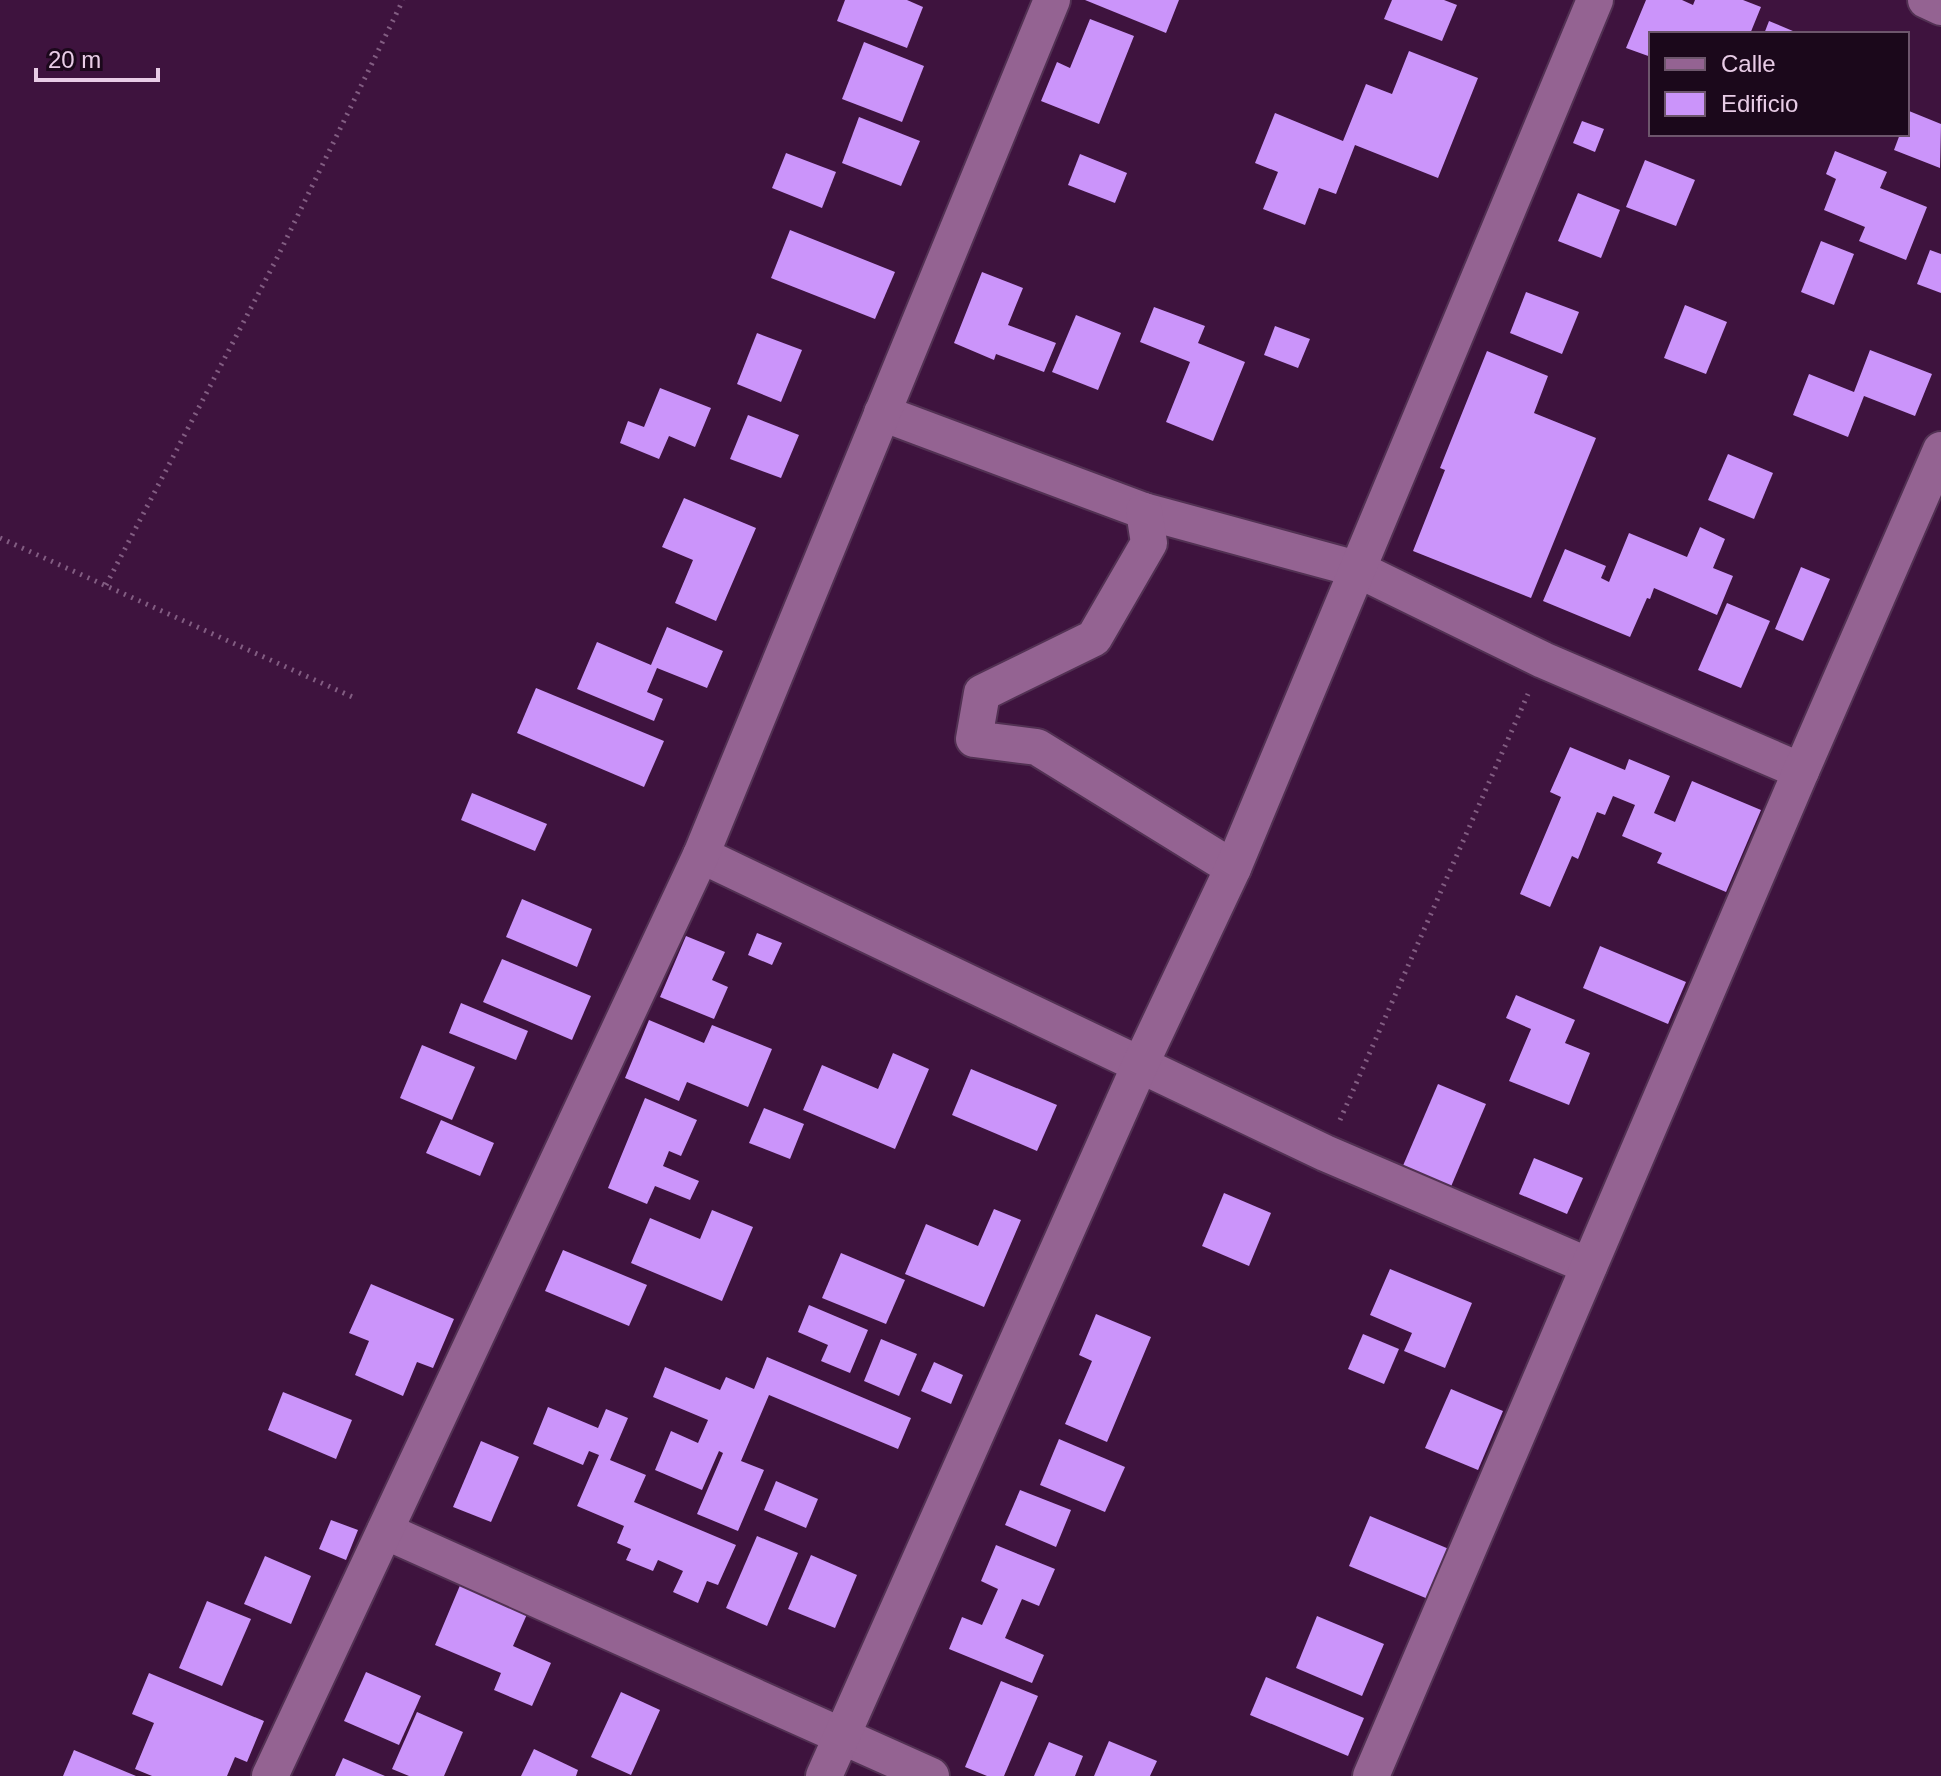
<svg xmlns="http://www.w3.org/2000/svg" width="1941" height="1776" font-family="Helvetica,sans-serif">
  <rect width="100%" height="100%" fill="#3e133e"/>
  <g fill="#cb94fa">
    <path d="M845 0H907L923 7 907 48 837 21Z"/>
    <path d="M1085 0H1179L1166 33Z"/>
    <path d="M1392 0H1444L1457 5 1442 41 1384 19Z"/>
    <path d="M1646 0H1682L1693 5 1695 0H1743L1761 7 1750 34H1651V57L1626 48Z"/>
    <path d="M1090 19 1134 36 1099 124 1041 101 1057 62 1070 68Z"/>
    <path d="M1769 21 1800 34H1764Z"/>
    <path d="M864 42 924 66 902 122 842 99Z"/>
    <path d="M1409 51 1478 78 1438 178 1355 145 1336 194 1319 188 1305 225 1263 209 1278 172 1255 163 1275 113 1343 141 1366 84 1392 94Z"/>
    <path d="M1909 111 1941 124 1940 168 1894 150 1900 134H1907V117Z"/>
    <path d="M859 117 920 141 901 186 842 163Z"/>
    <path d="M1582 121 1604 129 1595 152 1573 143Z"/>
    <path d="M1835 151 1887 172 1880 188 1927 207 1906 260 1859 241 1865 227 1824 210 1836 179 1826 174Z"/>
    <path d="M786 153 836 172 822 208 772 188Z"/>
    <path d="M1080 154 1127 173 1115 203 1068 185Z"/>
    <path d="M1645 160 1695 180 1676 226 1626 207Z"/>
    <path d="M1578 193 1620 210 1601 258 1558 241Z"/>
    <path d="M790 230 895 272 875 319 771 278Z"/>
    <path d="M1821 241 1854 254 1834 305 1801 292Z"/>
    <path d="M1930 250 1941 254V293L1917 284Z"/>
    <path d="M982 272 1023 288 1008 325 1056 343 1044 372 996 354 994 360 954 343Z"/>
    <path d="M1526 292 1579 312 1562 354 1510 333Z"/>
    <path d="M1685 305 1727 322 1706 374 1664 358Z"/>
    <path d="M1154 307 1205 326 1198 343 1245 362 1213 441 1166 422 1190 362 1140 342Z"/>
    <path d="M1076 315 1121 333 1098 390 1052 372Z"/>
    <path d="M1275 326 1310 339 1298 368 1264 355Z"/>
    <path d="M757 333 802 350 781 402 737 384Z"/>
    <path d="M1870 350 1932 374 1915 416 1864 396 1848 437 1793 415 1809 374 1854 392Z"/>
    <path d="M1487 351 1548 376 1534 413 1596 438 1531 598 1413 551 1445 470 1440 468Z"/>
    <path d="M660 388 711 408 695 447 669 436 659 459 620 443 628 421 644 427Z"/>
    <path d="M748 415 799 435 781 478 730 459Z"/>
    <path d="M1728 454 1773 473 1754 519 1708 500Z"/>
    <path d="M684 498 756 528 716 621 675 603 693 560 662 547Z"/>
    <path d="M1700 527 1725 539 1713 568 1733 576 1717 615 1654 588 1650 599 1647 598 1630 637 1543 601 1565 549 1606 566 1601 578 1609 582 1629 533 1687 557Z"/>
    <path d="M1801 567 1830 579 1803 641 1775 629Z"/>
    <path d="M1727 603 1770 621 1741 688 1698 670Z"/>
    <path d="M667 627 723 651 707 688 657 668 647 692 663 699 654 721 577 689 597 642 651 665Z"/>
    <path d="M536 688 664 741 644 787 517 733Z"/>
    <path d="M1570 747 1625 770 1629 759 1670 776 1654 813 1675 822 1692 781 1761 810 1726 892 1657 863 1662 853 1622 836 1635 805 1613 796 1605 815 1597 812 1578 859 1572 856 1550 907 1520 894 1561 797 1550 792Z"/>
    <path d="M472 793 547 824 535 851 461 820Z"/>
    <path d="M522 899 592 929 577 967 506 937Z"/>
    <path d="M757 933 782 943 772 965 748 955Z"/>
    <path d="M686 936 725 952 712 980 728 987 714 1019 660 997Z"/>
    <path d="M1600 946 1686 982 1668 1024 1583 988Z"/>
    <path d="M502 959 591 996 572 1040 483 1002Z"/>
    <path d="M1516 995 1575 1020 1565 1043 1590 1053 1569 1105 1509 1081 1531 1029 1506 1018Z"/>
    <path d="M461 1003 528 1031 516 1060 449 1033Z"/>
    <path d="M649 1020 704 1043 712 1025 772 1049 748 1107 687 1082 679 1101 625 1078Z"/>
    <path d="M422 1045 475 1067 452 1120 400 1098Z"/>
    <path d="M893 1053 929 1069 895 1149 803 1110 822 1065 878 1089Z"/>
    <path d="M971 1069 1057 1105 1037 1151 952 1115Z"/>
    <path d="M1438 1084 1486 1104 1447 1196 1399 1175Z"/>
    <path d="M645 1098 697 1120 681 1156 669 1151 663 1166 699 1181 690 1200 655 1186 647 1204 608 1188Z"/>
    <path d="M764 1108 804 1124 790 1159 749 1143Z"/>
    <path d="M441 1120 494 1143 480 1176 426 1153Z"/>
    <path d="M1534 1158 1583 1178 1567 1214 1519 1194Z"/>
    <path d="M1224 1193 1271 1213 1249 1266 1202 1246Z"/>
    <path d="M994 1209 1021 1220 984 1307 905 1274 926 1224 978 1246Z"/>
    <path d="M712 1210 753 1227 722 1301 631 1263 650 1218 700 1239Z"/>
    <path d="M563 1250 647 1285 629 1326 545 1291Z"/>
    <path d="M841 1253 905 1280 886 1324 822 1298Z"/>
    <path d="M1390 1269 1472 1303 1445 1368 1404 1351 1412 1333 1370 1315Z"/>
    <path d="M371 1284 454 1319 433 1368 417 1362 403 1396 355 1375 369 1341 349 1333Z"/>
    <path d="M809 1305 868 1330 850 1373 821 1361 828 1345 798 1332Z"/>
    <path d="M1096 1314 1151 1337 1107 1442 1065 1424 1092 1361 1079 1355Z"/>
    <path d="M1363 1334 1399 1349 1384 1384 1348 1369Z"/>
    <path d="M881 1339 917 1354 899 1396 864 1381Z"/>
    <path d="M767 1357 911 1418 898 1449 769 1395 741 1461 764 1470 738 1531 697 1514 723 1453 719 1451 702 1490 655 1470 671 1431 698 1443 708 1420 653 1397 665 1367 720 1390 726 1377 754 1389Z"/>
    <path d="M934 1362 963 1375 951 1404 921 1391Z"/>
    <path d="M1451 1389 1503 1411 1478 1470 1425 1448Z"/>
    <path d="M283 1392 352 1420 336 1459 268 1430Z"/>
    <path d="M548 1407 598 1428 606 1409 628 1418 610 1460 646 1475 634 1502 736 1545 718 1585 707 1581 698 1603 673 1592 683 1571 658 1560 653 1571 626 1560 631 1549 617 1543 624 1526 577 1506 599 1455 589 1451 583 1465 533 1444Z"/>
    <path d="M1059 1439 1125 1467 1105 1512 1040 1485Z"/>
    <path d="M481 1441 519 1457 491 1522 453 1507Z"/>
    <path d="M776 1481 818 1499 806 1528 764 1510Z"/>
    <path d="M1020 1490 1071 1510 1056 1547 1005 1525Z"/>
    <path d="M1370 1516 1449 1549 1428 1599 1349 1566Z"/>
    <path d="M331 1520 358 1530 346 1560 319 1549Z"/>
    <path d="M757 1536 798 1553 767 1626 726 1608Z"/>
    <path d="M996 1545 1055 1569 1039 1606 1022 1599 1005 1638 1044 1655 1032 1683 949 1649 962 1617 982 1625 998 1589 981 1581Z"/>
    <path d="M811 1555 857 1575 835 1628 788 1609Z"/>
    <path d="M265 1556 311 1576 291 1624 244 1604Z"/>
    <path d="M461 1583 528 1612 513 1646 551 1663 532 1706 494 1690 501 1673 435 1645Z"/>
    <path d="M207 1601 251 1619 222 1686 179 1668Z"/>
    <path d="M1317 1616 1384 1644 1362 1696 1296 1668Z"/>
    <path d="M366 1672 421 1696 399 1745 344 1721Z"/>
    <path d="M149 1673 264 1721 247 1762 235 1757 227 1776H152L135 1769 154 1723 132 1714Z"/>
    <path d="M1266 1677 1364 1718 1348 1756 1250 1715Z"/>
    <path d="M1001 1681 1038 1696 1004 1776H987L965 1767Z"/>
    <path d="M621 1692 660 1710 631 1775 591 1757Z"/>
    <path d="M417 1712 463 1732 444 1776H409L392 1769Z"/>
    <path d="M1109 1741 1157 1761 1150 1776H1094Z"/>
    <path d="M1049 1742 1083 1756 1075 1776H1034Z"/>
    <path d="M534 1749 578 1770 576 1776H521Z"/>
    <path d="M74 1750 136 1776H63Z"/>
    <path d="M343 1758 385 1776H335Z"/>
  </g>
  <g fill="none" stroke-linecap="round" stroke-linejoin="round">
    <defs>
      <g id="minor">
        <path d="M1926 0 1941 7"/>
        <path d="M882 413 1144 511 1357 569 1543 660 1801 771"/>
        <path d="M1144 511 1149 543 1094 638 982 693 974 739 1037 747 1233 868"/>
        <path d="M701 855 1325 1153 1589 1266"/>
        <path d="M385 1531 931 1776"/>
        <path d="M270 1776 701 855 1052 0"/>
        <path d="M824 1776 1140 1065 1233 868 1595 0"/>
        <path d="M1371 1776 1801 771 1941 450"/>
      </g>
    </defs>
    <use href="#minor" stroke="#523153" stroke-width="40"/>
    <g stroke="#825d82" stroke-width="5" stroke-dasharray="2 6" stroke-linecap="butt">
      <path d="M0 538 357 699"/>
      <path d="M106 585 276 260 403 0"/>
      <path d="M1340 1120 1528 694"/>
    </g>
    <use href="#minor" stroke="#946392" stroke-width="36"/>
  </g>
  <rect x="1649" y="32" width="260" height="104" fill="#1b081b" stroke="#6d566c" stroke-width="2"/>
  <rect x="1665" y="58" width="40" height="12" fill="#946392" stroke="#6d566c" stroke-width="2"/>
  <text x="1721" y="72" font-size="24" fill="#e8cce6">Calle</text>
  <rect x="1665" y="92" width="40" height="24" fill="#cb94fa" stroke="#6d566c" stroke-width="2"/>
  <text x="1721" y="112" font-size="24" fill="#e8cce6">Edificio</text>
  <path d="M36 68v12h122v-12" fill="none" stroke="#e8cce6" stroke-width="4"/>
  <text x="48" y="68" font-size="24" fill="#e8cce6" stroke="#1b081b" stroke-width="6" paint-order="stroke">20 m</text>
</svg>
